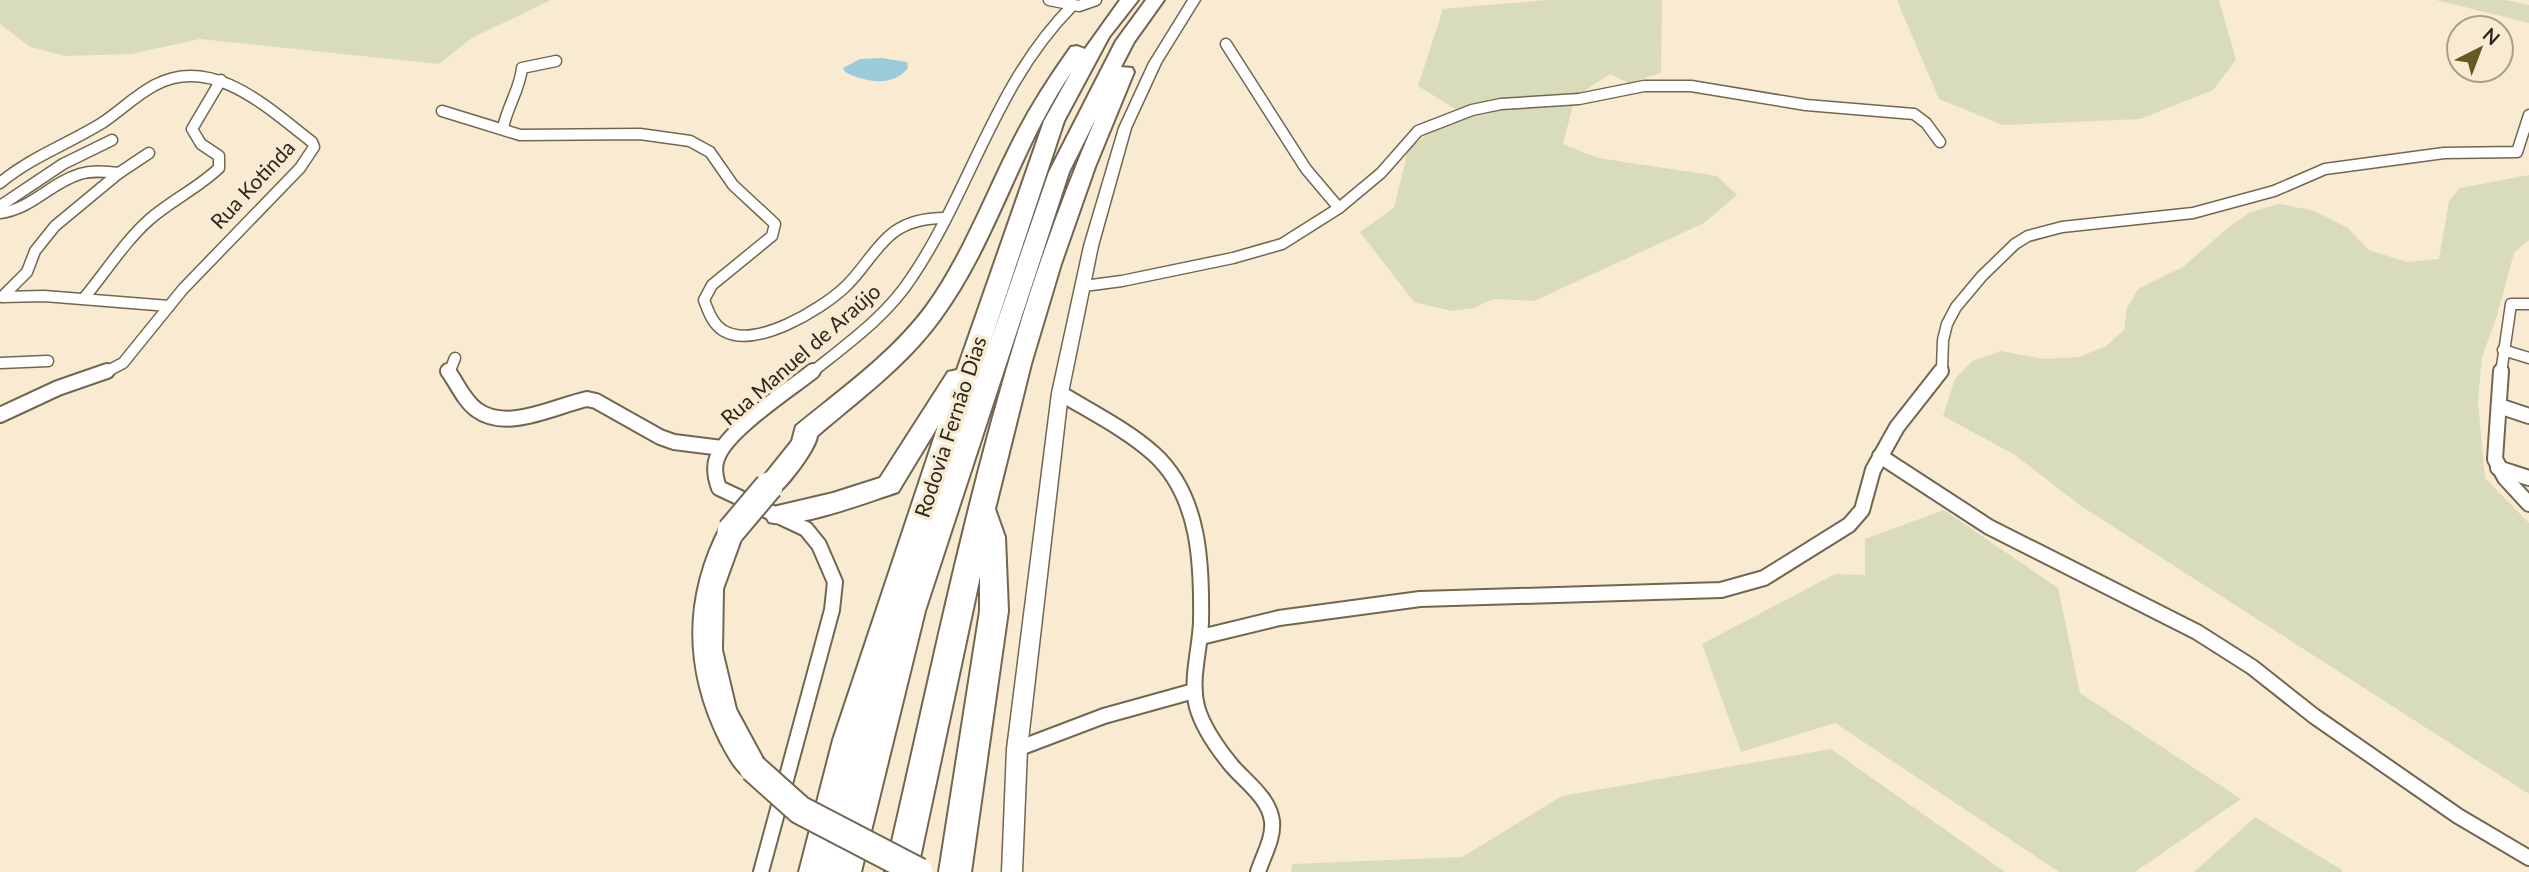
<svg xmlns="http://www.w3.org/2000/svg" width="2529" height="872" font-family="Lato,sans-serif">
  <rect width="100%" height="100%" fill="#f9ebd2"/>
  <g fill="#d8dcbb">
    <path d="M0 0H551L472 38 439 64 200 39 131 54 65 56 30 47 0 24Z"/>
    <path d="M1547 0H1662L1661 73 1629 83 1610 74 1575 97 1563 144 1598 158 1717 176 1737 195 1704 223 1534 301 1493 299 1474 308 1452 311 1414 302 1360 232 1394 208 1408 150 1457 110 1418 86 1443 9Z"/>
    <path d="M1897 0H2219L2236 60 2213 90 2140 119 2003 125 1939 99Z"/>
    <path d="M2436 0H2505L2529 5V23Z"/>
    <path d="M2529 175V240L2514 253 2496 319 2482 357 2478 401 2485 478 2529 523V794L2081 506 2015 455 1943 416 1955 379 1972 361 2001 351 2044 359 2079 357 2106 346 2124 330 2127 308 2138 289 2183 267 2231 225 2251 212 2279 204 2315 211 2348 228 2369 250 2407 262 2439 259 2449 201 2460 188Z"/>
    <path d="M1944 510 2058 588 2080 693 2241 799 2135 872H2059L1835 723 1741 752 1702 644 1835 574 1865 575V539Z"/>
    <path d="M1831 749 2005 872H1291L1292 864 1462 857 1562 796Z"/>
    <path d="M2255 817 2342 870V872H2194Z"/>
  </g>
  <path fill="#9bcbd8" d="M882 58 907 62 908 68C892 88 865 82 845 72L843 68 860 59Z"/>
  <g fill="none" stroke-linecap="round" stroke-linejoin="round">
    <defs>
      <g id="minor-far1">
        <path d="M1049 0 1079 6 1096 0"/>
        <path d="M1226 44 1306 169 1339 208"/>
        <path d="M442 111 520 135 640 134 690 141 710 152 733 185 775 224 772 236 712 285 704 300C708 311 713 325 724 331 756 349 820 310 844 288 863 271 874 247 894 232 909 221 927 218 945 218"/>
        <path d="M503 128C507 107 520 89 522 68L556 61"/>
        <path d="M119 173 149 153"/>
        <path d="M0 183C31 157 68 144 102 123 120 111 136 95 155 85 213 54 269 109 312 142L314 147 300 168 183 289 123 363 104 373"/>
        <path d="M0 206 63 164 112 140"/>
        <path d="M0 213C32 209 50 183 80 174 93 170 106 172 119 173L55 226 35 251 27 272 2 297 44 296 169 306"/>
        <path d="M1084 286 1122 281 1233 258 1282 244 1339 208 1381 173 1418 131 1472 110 1501 104 1579 99 1644 86H1691L1806 105 1914 114 1926 123 1940 142"/>
        <path d="M84 298C105 273 125 241 150 219 172 200 198 188 219 168V156L201 144 192 129 221 80"/>
        <path d="M2503 350 2529 358"/>
        <path d="M0 363 48 361"/>
        <path d="M449 373 455 358"/>
        <path d="M811 373C847 344 887 316 912 277 972 188 994 85 1072 6"/>
        <path d="M1939 373 1942 369 1943 340 1947 324 1956 307 1982 276 2015 244 2028 236 2062 227 2193 213 2274 191 2325 169 2444 153 2517 152 2529 115"/>
        <path d="M2501 373 2511 304H2529"/>
      </g>
      <g id="minor">
        <path d="M448 371C457 383 464 401 477 410 507 432 555 406 587 399L596 401 660 437 674 442 722 448"/>
        <path d="M2501 371 2495 459 2505 478 2529 504"/>
        <path d="M1060 393C1091 412 1126 429 1154 454 1200 496 1202 564 1201 622 1200 650 1190 679 1197 707 1203 728 1218 749 1232 766 1246 782 1269 798 1272 821 1274 838 1263 856 1258 872"/>
        <path d="M2499 406 2529 416"/>
        <path d="M0 415 58 388 107 371"/>
        <path d="M1880 456 1989 527 2197 632 2252 667 2314 716 2458 816 2529 858"/>
        <path d="M2498 468 2529 478"/>
        <path d="M1201 637 1279 618 1420 599 1721 590 1764 578 1849 525 1862 510 1873 470 1897 427 1941 371"/>
        <path d="M1017 749 1104 716 1194 691"/>
        <path d="M761 872 832 610 835 582 819 545 806 529 719 488C715 477 713 466 718 456 729 429 789 390 813 371"/>
      </g>
      <path id="tertiary" d="M1188 0H1200L1161 63 1131 128 1098 246 1068 393 1027 749 1022 872H1002L1007 749 1052 393 1084 246 1119 128 1149 63Z"/>
      <g id="motorway">
        <path d="M1120 0H1138L1109 37 1064 121 989 346 1049 172 1116 41 1146 0H1164L1134 42 1121 67 1132 68 1134 72 1095 167 1061 264 1031 364 995 509 1005 537 1008 611 971 872H939L980 611V576L917 872H885C944 618 992 358 1096 118L1069 172 925 611 861 872H799L833 740 938 426 898 492C870 501 795 530 769 522L765 515 769 508 833 493 880 478 948 372 957 370 1044 121 1072 71C1019 148 996 243 940 319 907 365 860 399 817 436 816 448 788 486 777 493 771 497 766 495 760 493L756 486 792 441 796 426C841 389 891 354 926 307 961 259 983 201 1010 147 1027 112 1048 79 1071 47L1077 46 1085 49Z"/>
        <path d="M731 521 740 524 744 531 723 589 722 650 736 709 768 768 764 777 753 781C737 775 728 756 720 741 684 668 684 596 722 524Z"/>
      </g>
    </defs>
    <use href="#minor-far1" stroke="#736651" stroke-width="13"/>
    <use href="#minor" stroke="#736651" stroke-width="18"/>
    <use href="#tertiary" stroke="#736651" stroke-width="3"/>
    <use href="#motorway" stroke="#736651" stroke-width="4"/>
    <use href="#minor-far1" stroke="#fff" stroke-width="10"/>
    <use href="#minor" stroke="#fff" stroke-width="14"/>
    <use href="#tertiary" fill="#fff" fill-rule="evenodd"/>
    <use href="#motorway" fill="#fff" fill-rule="evenodd"/>
    <defs>
      <g id="motorway-bridge">
        <path d="M731 531 769 486"/>
        <path d="M753 768 800 810 919 872"/>
      </g>
    </defs>
    <use href="#motorway-bridge" stroke="#736651" stroke-width="31" stroke-linecap="butt"/>
    <use href="#motorway-bridge" stroke="#fff" stroke-width="27"/>
  </g>
  <g text-anchor="middle" stroke-width="7" stroke-linejoin="round" paint-order="stroke">
    <g font-size="21" fill="#2c271d" stroke="#f9ebd2">
      <text transform="translate(253 185) rotate(-47)" y="7">Rua Kotinda</text>
      <text transform="translate(801 355) rotate(-41)" y="7">Rua Manuel de Araújo</text>
      <text transform="translate(951 427) rotate(-72)" y="7">Rodovia Fernão Dias</text>
    </g>
  </g>
  <g transform="translate(2480 49) rotate(42)"><circle r="33" fill="#f9ebd2" stroke="#a79d8a" stroke-width="2"/>
  <path d="M0-5L12 26L0 18L-12 26Z" fill="#635925"/>
  <text y="-10" font-size="19" font-weight="bold" text-anchor="middle" fill="#2c271d">N</text>
  </g>
</svg>
